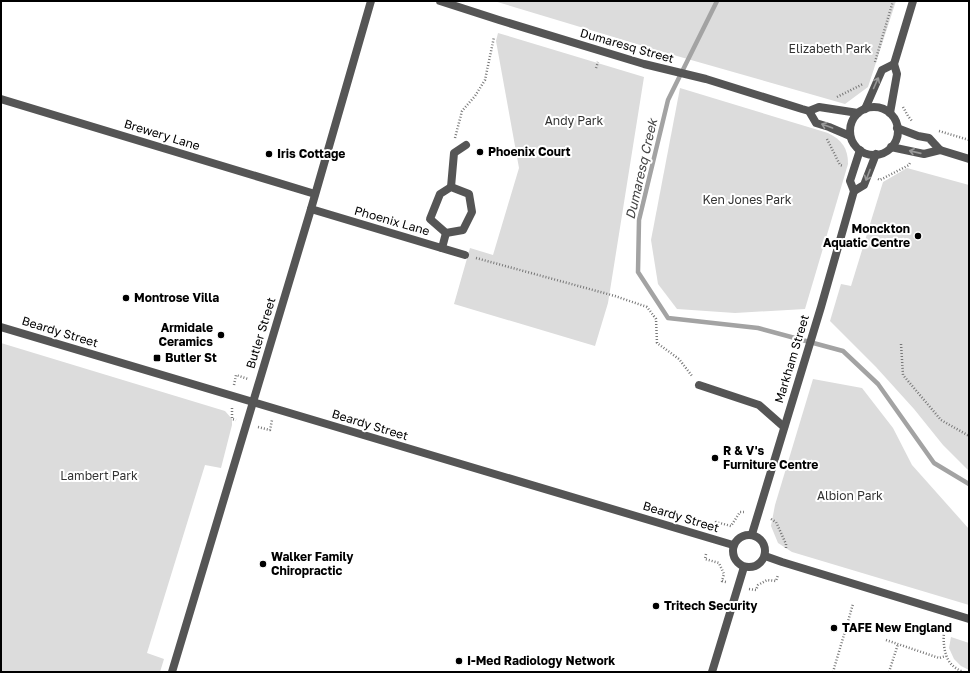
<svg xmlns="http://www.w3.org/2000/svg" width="970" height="673" font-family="'Golos Text',sans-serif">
  <rect width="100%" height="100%" fill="#fff"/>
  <g fill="#dcdcdc">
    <path d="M494 1H896L868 87 845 104 670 54Z"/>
    <path d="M498 33 644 77 608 303 595 346 454 304 470 248 493 255 519 168 496 41Z"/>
    <path d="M680 88 828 133C842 140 848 148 848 164L805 309 735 313 677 309 658 284 651 240Z"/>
    <path d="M907 168 969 185V471L943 445 914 409 876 367 830 321 841 284 851 286 883 182Z"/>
    <path d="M1 343 225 411 232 419V425L221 468 205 465 147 653 164 659 160 672H1Z"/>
    <path d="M813 379 862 388 893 428 912 465 969 529V605L792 552 778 543 771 526 775 505Z"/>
    <path d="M951 637 969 643V670L961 666 954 659 949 648Z"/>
  </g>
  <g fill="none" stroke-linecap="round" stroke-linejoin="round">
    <path stroke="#a3a3a3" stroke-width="4.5" d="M717 1 668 100 639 220 638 272 668 318 758 328 843 351 878 384 934 463 969 484"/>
    <g stroke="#777" stroke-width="2.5" stroke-dasharray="1 2" stroke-linecap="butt">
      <path d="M875 62 893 1"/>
      <path d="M596 68 598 62"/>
      <path d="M837 97 863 84"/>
      <path d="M903 107 908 116 912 121"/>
      <path d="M939 131 969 140"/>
      <path d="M455 138 462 111 475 96 485 80 494 37"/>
      <path d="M827 139 840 165 843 166"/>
      <path d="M878 179 880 180 909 165 910 163"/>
      <path d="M476 258 615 296 647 307 656 319 657 343 679 359 692 376"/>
      <path d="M901 344 903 375 941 420 969 436"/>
      <path d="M234 385 236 375 248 379"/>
      <path d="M232 408V419L236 420"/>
      <path d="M258 427 270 430 272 420"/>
      <path d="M771 519 776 522 786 544V548"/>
      <path d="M713 528 716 522 731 526 740 512H744"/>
      <path d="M706 554 705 559 719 563 724 574 722 581 726 582"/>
      <path d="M749 589 756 590 758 585 767 580 776 581 778 575"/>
      <path d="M944 632C943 642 944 657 952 665 955 668 959 670 963 672"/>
      <path d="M886 640 939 658 946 656"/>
      <path d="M833 672 853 604"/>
      <path d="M889 672 898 644"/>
    </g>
    <g stroke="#555" stroke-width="8">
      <path d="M451 187 469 194 472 212 463 230 446 233 430 219 440 194Z"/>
      <path d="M451 187 454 153 466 145"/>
      <path d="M442 248 446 233"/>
      <path d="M699 385 759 405 784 427"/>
    </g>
    <g stroke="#555" stroke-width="8">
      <path d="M440 1 499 20 644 64 706 79 802 109 809 111 816 123 829 127 850 136"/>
      <path d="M1 99 315 194"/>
      <path d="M809 111 819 107 858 113"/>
      <path d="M897 128 918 136 929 138 940 150 969 159"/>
      <path d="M891 147 924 154 940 150"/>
      <path d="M311 209 465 255"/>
      <path d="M1 327 733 545"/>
      <path d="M765 556 782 562 969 619"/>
      <path d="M172 672 311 209 371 1"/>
    </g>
    <g stroke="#555" stroke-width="8">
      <circle cx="874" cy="131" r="24"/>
      <path d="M865 109 882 70 894 64"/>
      <path d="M890 113 897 74 894 64 913 1"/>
      <path d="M854 191 864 185 876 154"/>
      <path d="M752 534 821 307 854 191 850 181 860 150"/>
      <circle cx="749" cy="551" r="16"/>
      <path d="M712 672 744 567"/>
    </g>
  </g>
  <defs><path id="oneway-shaft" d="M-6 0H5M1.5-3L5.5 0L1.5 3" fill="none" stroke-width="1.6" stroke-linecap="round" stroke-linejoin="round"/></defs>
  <g stroke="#999">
    <use href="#oneway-shaft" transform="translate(876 83) rotate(-66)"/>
    <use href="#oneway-shaft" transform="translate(827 126) rotate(-160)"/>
    <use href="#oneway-shaft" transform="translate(915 152) rotate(-167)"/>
    <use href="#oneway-shaft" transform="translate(868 175) rotate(111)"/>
  </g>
  <g fill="#000" stroke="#fff" stroke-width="1.5">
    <circle cx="480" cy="152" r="4"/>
    <circle cx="269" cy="154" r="4"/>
    <circle cx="918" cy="236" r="4"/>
    <circle cx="126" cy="298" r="4"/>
    <circle cx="221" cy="335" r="4"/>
    <rect x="153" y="354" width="8" height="8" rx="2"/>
    <circle cx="715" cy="458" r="4"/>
    <circle cx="263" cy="564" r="4"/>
    <circle cx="656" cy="606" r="4"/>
    <circle cx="834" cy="628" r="4"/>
    <circle cx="459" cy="661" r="4"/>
  </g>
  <g text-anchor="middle" stroke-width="4" stroke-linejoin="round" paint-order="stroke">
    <g font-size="12" fill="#000" stroke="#fff">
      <text transform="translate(627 46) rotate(16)" y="4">Dumaresq Street</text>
      <text transform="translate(162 135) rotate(17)" y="4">Brewery Lane</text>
      <text transform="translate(392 221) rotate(16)" y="4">Phoenix Lane</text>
      <text transform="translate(60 332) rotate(17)" y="4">Beardy Street</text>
      <text transform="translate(261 333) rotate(-73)" y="4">Butler Street</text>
      <text transform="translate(792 359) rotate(-73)" y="4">Markham Street</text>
      <text transform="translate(370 425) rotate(17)" y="4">Beardy Street</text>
      <text transform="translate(681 517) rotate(17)" y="4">Beardy Street</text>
    </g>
    <g font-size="12" fill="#333" stroke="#fff">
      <text x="830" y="53">Elizabeth Park</text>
      <text x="574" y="125">Andy Park</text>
      <text x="747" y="204">Ken Jones Park</text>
      <text x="99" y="480">Lambert Park</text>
      <text x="850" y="500">Albion Park</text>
    </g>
    <g font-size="12" font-weight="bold" fill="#000" stroke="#fff" text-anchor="start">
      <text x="488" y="156">Phoenix Court</text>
      <text x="277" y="158">Iris Cottage</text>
      <text x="910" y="233" text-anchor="end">Monckton<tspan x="910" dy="14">Aquatic Centre</tspan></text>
      <text x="134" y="302">Montrose Villa</text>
      <text x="213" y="332" text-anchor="end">Armidale<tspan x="213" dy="14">Ceramics</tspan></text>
      <text x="165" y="362">Butler St</text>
      <text x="723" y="455">R &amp; V's<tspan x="723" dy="14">Furniture Centre</tspan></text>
      <text x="271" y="561">Walker Family<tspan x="271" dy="14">Chiropractic</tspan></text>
      <text x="664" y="610">Tritech Security</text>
      <text x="842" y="632">TAFE New England</text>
      <text x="467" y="665">I-Med Radiology Network</text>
    </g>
    <g font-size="13" font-style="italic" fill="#444" stroke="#fff">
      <text transform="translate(641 169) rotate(-77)" y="5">Dumaresq Creek</text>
    </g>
  </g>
  <rect width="970" height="673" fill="none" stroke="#000000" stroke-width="4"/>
</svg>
